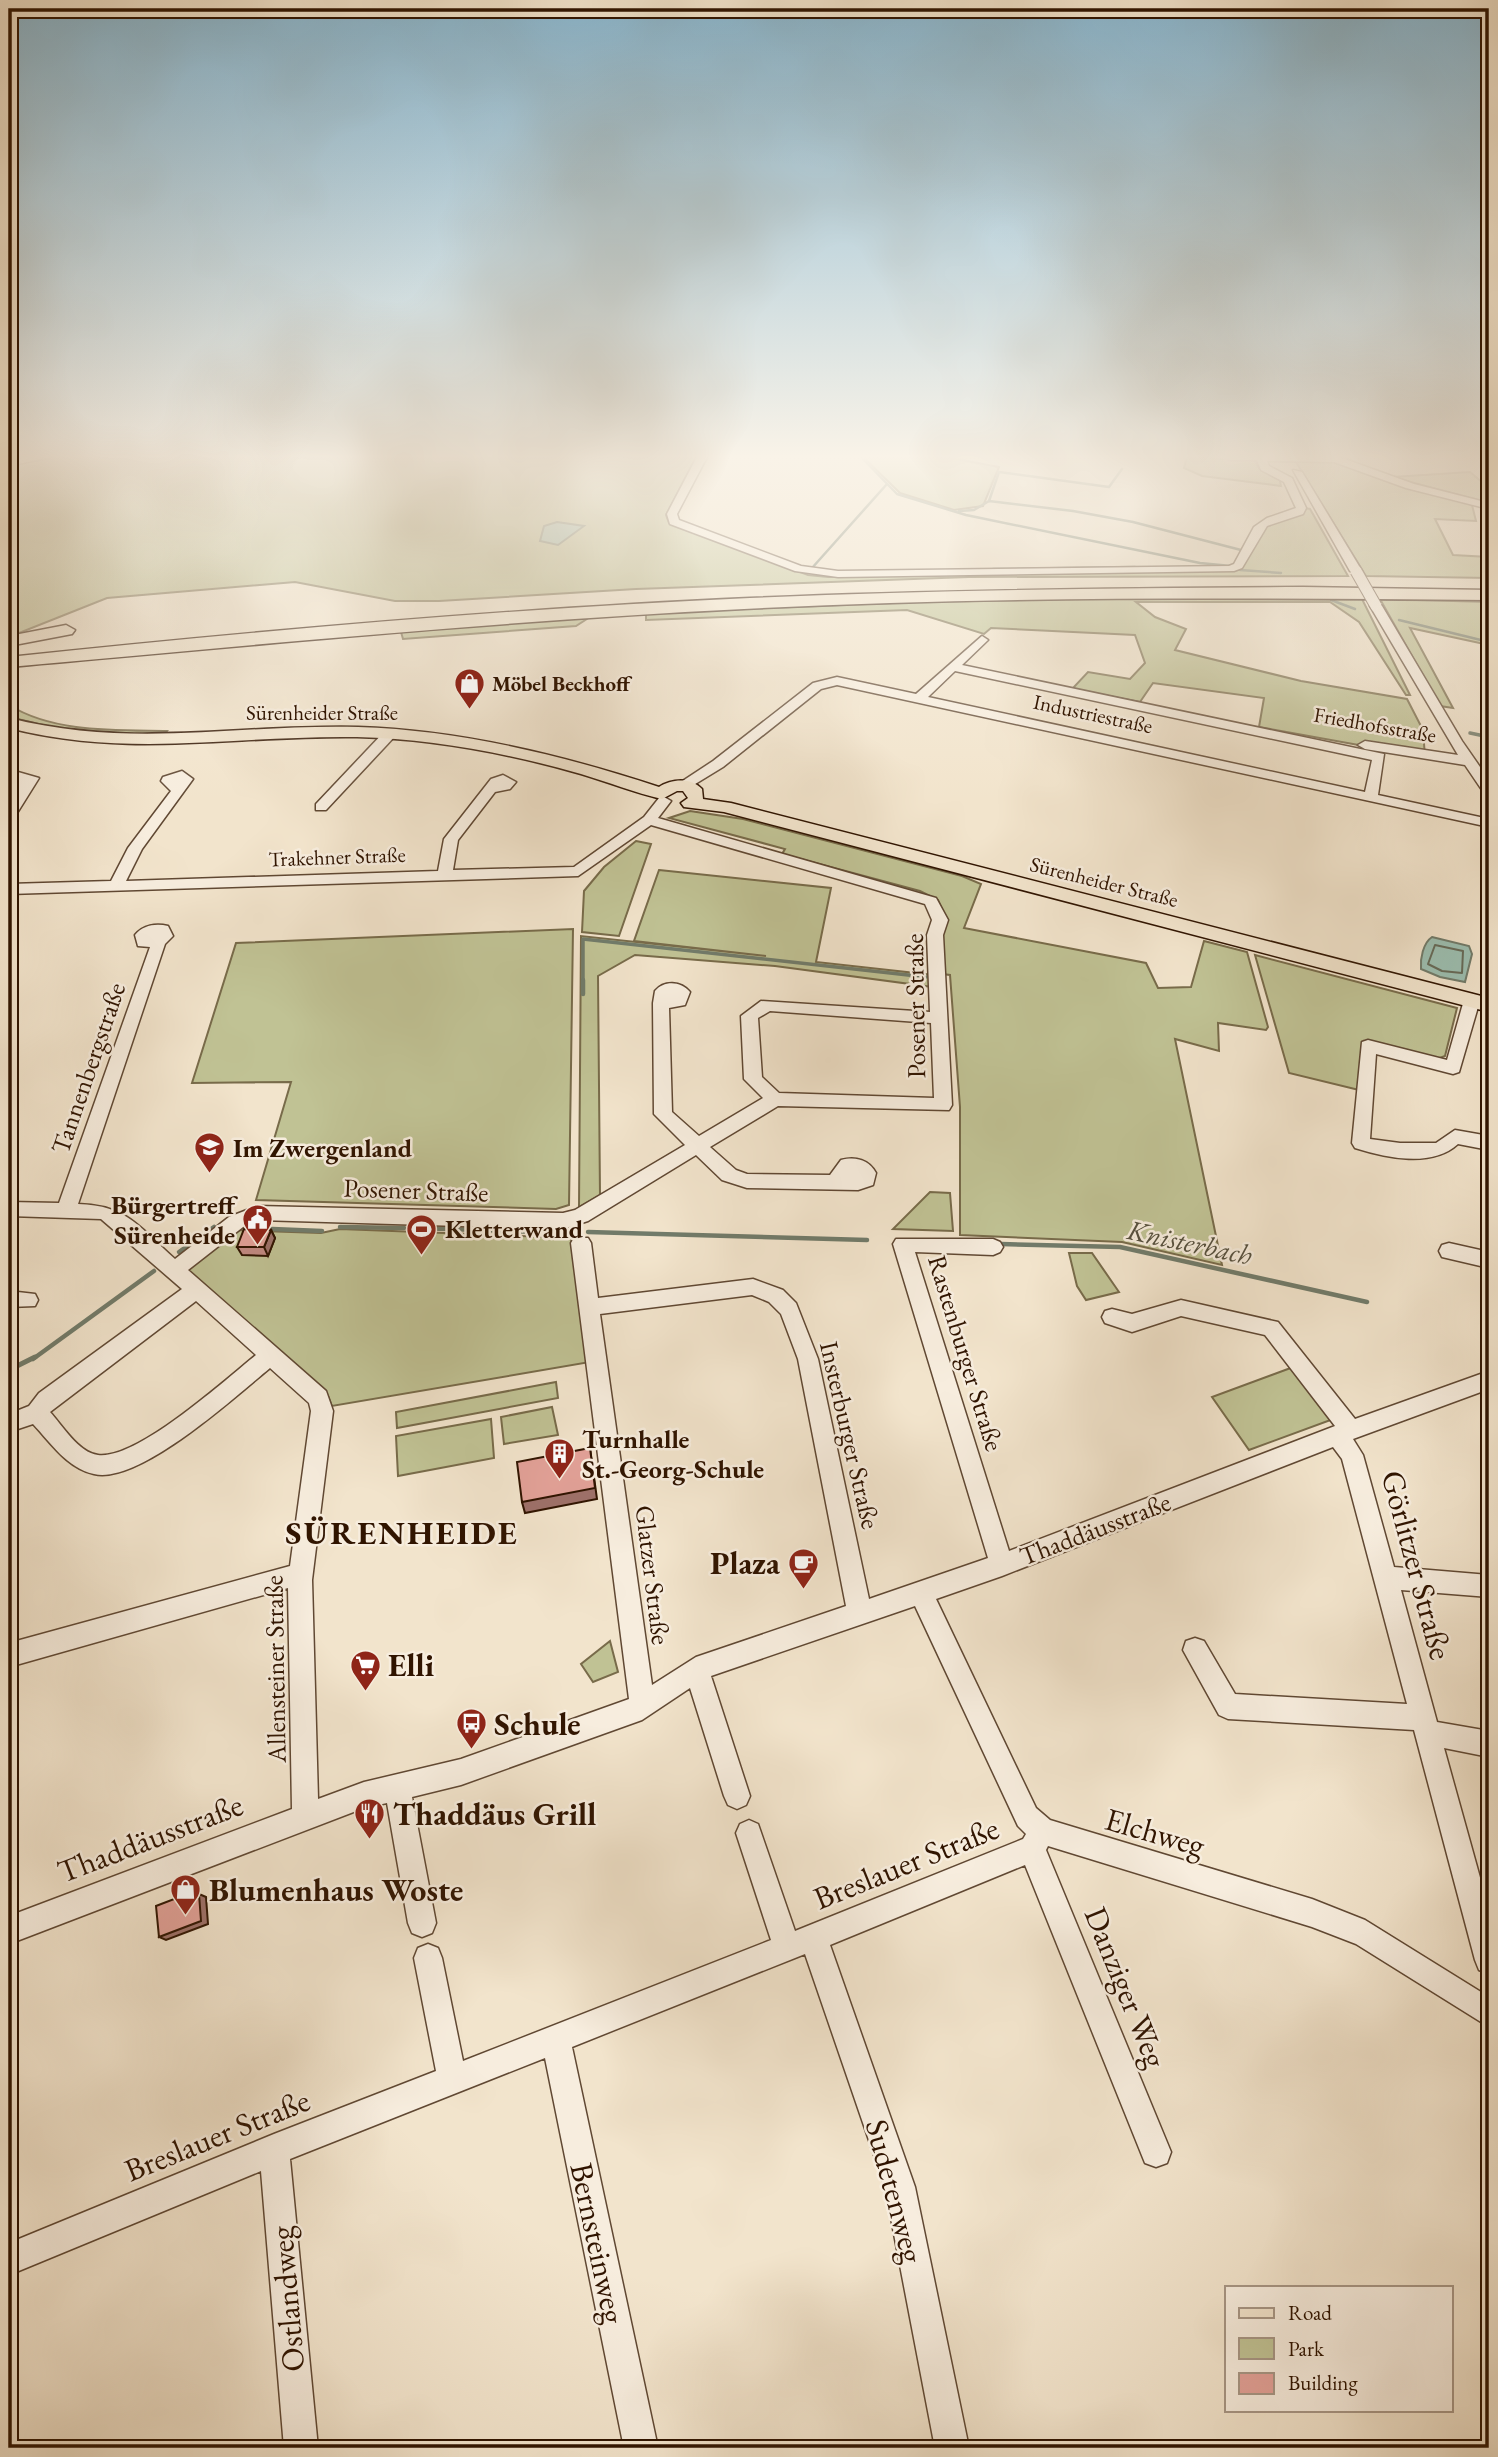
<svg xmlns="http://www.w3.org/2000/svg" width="1498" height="2457" font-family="'EB Garamond',serif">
  <rect width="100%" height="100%" fill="#f2e4cc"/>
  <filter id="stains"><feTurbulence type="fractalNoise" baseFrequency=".00286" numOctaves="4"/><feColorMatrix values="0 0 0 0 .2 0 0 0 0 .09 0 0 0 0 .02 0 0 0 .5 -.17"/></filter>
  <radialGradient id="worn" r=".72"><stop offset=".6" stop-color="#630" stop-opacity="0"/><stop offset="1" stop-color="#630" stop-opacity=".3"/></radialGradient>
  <g fill="#c0c294" stroke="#786b4a" stroke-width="2">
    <path d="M58 457H696L666 515 669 523 808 575 828 577 1238 570 1259 529 1305 508 1310 509 1348 576 969 577 636 589 439 601H395L295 582 107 598 9 637V465Z"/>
    <path d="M863 457H947L999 467 983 506 954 510 900 493Z"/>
    <path d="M1187 457 1254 460 1259 468 1279 476 1281 486 1202 476 1184 468Z"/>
    <path d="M1334 460 1472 505 1476 521 1435 519 1453 555 1489 557V578L1366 576 1296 462Z"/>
    <path d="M1470 472 1489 488V503L1392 477Z"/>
    <path d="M1133 598 1362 599 1410 695H1406L1359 622 1330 602H1136L1155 617 1186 629 1175 650 1301 681 1407 699 1423 730 1425 757 1259 727 1264 698 1153 683 1140 702 1072 689 1088 672 1130 679 1145 663 1135 635 991 628 984 634 907 610 646 620V613L917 602Z"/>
    <path d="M1380 599 1489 602V645L1410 628 1453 708 1440 706Z"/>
    <path d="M590 617 576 626 403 639 401 632Z"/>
    <path d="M9 705C54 733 116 730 167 731L164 735 77 733 9 717Z"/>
    <path d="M690 811 743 819 962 876 981 884 964 928 1146 963 1158 988 1191 987 1204 941 1247 952 1268 1027 1266 1030 1218 1023 1219 1051 1175 1039 1222 1265 1122 1242 960 1235V1107L950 975 942 974 941 936 947 920 938 900 920 891 782 854 785 849 669 818Z"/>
    <path d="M636 841 651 844 619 936 582 932 584 891 604 867Z"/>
    <path d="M659 870 831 888 816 962 933 975V987L775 966 635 955 598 976 600 1195 579 1207 581 936 766 956 634 941Z"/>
    <path d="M573 929 569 1205 556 1209 256 1200 291 1082 192 1083 236 943Z"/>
    <path d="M1255 955 1457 1008 1445 1056 1437 1059 1364 1041 1359 1090 1289 1073Z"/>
    <path d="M930 1192 950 1193 953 1231 893 1229Z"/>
    <path d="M340 1229 571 1238 590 1362 332 1406 328 1396 189 1273V1265L233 1230 321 1233Z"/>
    <path d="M1069 1253H1092L1119 1292 1086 1300 1077 1286Z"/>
    <path d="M1296 1366 1336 1418 1249 1450 1212 1397Z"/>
    <path d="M556 1382 558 1398 397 1428 396 1412Z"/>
    <path d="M552 1407 558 1435 504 1444 501 1417Z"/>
    <path d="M491 1419 494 1458 398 1476 396 1436Z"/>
    <path d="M610 1641 618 1672 593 1682 581 1664Z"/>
  </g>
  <g fill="#9cbfb1" stroke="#717b6a" stroke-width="2">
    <path d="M557 522 584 526 558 545 540 541 544 526Z"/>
    <path d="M1432 937 1469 946 1472 954 1465 982 1440 977 1421 969C1420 959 1423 943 1432 937Z"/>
  </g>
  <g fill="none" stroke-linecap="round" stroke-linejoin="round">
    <path stroke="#666a58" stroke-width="2" d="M1435 945 1463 951 1462 973 1442 971 1428 964Z"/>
    <g stroke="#717b6a" stroke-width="2.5">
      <path d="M861 457 897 494 966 515 1200 563 1231 566"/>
      <path d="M1342 457 1360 465"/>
      <path d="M989 501 999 472 1109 487 1122 469"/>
      <path d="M959 511 974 510 989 501 1073 511 1133 522 1241 550"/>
      <path d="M817 569 812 568 887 484"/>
      <path d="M993 569 1135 567"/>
      <path d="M1240 570 1281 573"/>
      <path d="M1331 600 1355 609"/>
      <path d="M1399 620 1489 642"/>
    </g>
    <g stroke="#717b6a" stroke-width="3.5">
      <path d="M1470 733 1489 737"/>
      <path d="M583 982V939L926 977"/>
    </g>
    <g stroke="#717b6a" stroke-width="4.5">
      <path d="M583 980V994"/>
      <path d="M340 1227 404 1228"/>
      <path d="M248 1228 322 1231"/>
      <path d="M415 1228 540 1232"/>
      <path d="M558 1232 570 1233"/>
      <path d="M588 1232 867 1240"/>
      <path d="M1001 1244 1120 1247 1367 1302"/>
      <path d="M179 1252 214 1227"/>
      <path d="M33 1359 154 1271"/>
    </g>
    <path stroke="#717b6a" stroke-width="5" d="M9 1370 35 1357"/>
    <defs>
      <g id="minor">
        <path d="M27 457H50L9 466V460Z"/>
        <path d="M697 457H707L677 514 679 520 801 566 838 571 1229 566 1234 564 1254 527 1267 518 1296 508 1284 482 1261 470 1257 460H1230L1225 457H1339L1414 484 1489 503V509L1406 488 1334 462 1267 461 1269 466 1292 478 1306 508 1303 514 1267 526 1242 568 1234 571 838 577 795 571 670 524 667 514Z"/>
        <path d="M1293 470 1302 472 1362 571 1360 573 1350 571Z"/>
        <path d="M1376 602 1382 606 1462 741 1489 780V794L1484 793 1465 765 1365 749 1358 745 1365 741 1458 755 1370 606Z"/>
        <path d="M982 636 988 640 962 665 1384 754 1378 795 1489 819V827L837 685 821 689 723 767 687 789 675 786 713 761 813 683 837 677 916 694ZM955 671 1372 760 1365 792 928 697Z"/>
        <path d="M385 731 397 734 326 810H316V804Z"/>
        <path d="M182 771 193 779 142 849 126 881 438 871 444 839 491 779 503 775 516 782 510 789 495 792 458 840 453 870 574 867 644 817 659 798 664 797 671 801 658 818 936 898 948 920 943 935 952 1105 949 1110 778 1106 710 1147 736 1170 747 1174 830 1175 841 1160C856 1156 869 1160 876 1173L873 1185 858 1190 747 1188 722 1180 696 1155 588 1221 563 1229 259 1220 243 1227 188 1270 326 1391 333 1411 312 1580 318 1799 364 1782 461 1759 629 1699 571 1243 574 1238H588L591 1243 598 1298 753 1279 783 1290 796 1303 818 1359 869 1599 988 1558 893 1244 896 1239H993L1000 1242 1003 1247 1000 1252 993 1255 915 1252 1009 1551 1335 1426 1265 1335 1181 1316 1132 1332 1105 1323 1102 1317 1105 1311 1112 1309 1132 1314 1181 1300 1278 1322 1355 1419 1489 1371V1389L1353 1439 1363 1455 1394 1567 1489 1575V1597L1401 1590 1437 1722 1489 1731V1757L1444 1748 1489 1910V1974L1479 1970 1475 1960 1414 1730 1228 1719 1219 1715 1183 1650 1186 1641 1195 1638 1204 1641 1235 1694 1407 1704 1342 1459 1333 1447 1002 1576 936 1599 1036 1808 1050 1820 1312 1899 1365 1920 1489 1997V2027L1356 1944 1312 1927 1048 1846 1046 1850 1171 2152 1167 2163 1156 2167 1145 2163 1025 1865 830 1945 915 2187 969 2448H935L885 2187 805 1954 572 2047 658 2448H624L545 2058 290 2159 318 2448H284L261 2171 9 2275V2243L274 2134 436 2071 414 1958 418 1948 428 1944 438 1948 442 1958 463 2061 771 1940 736 1833 740 1824 749 1820 758 1824 795 1931 1023 1839 1026 1834 1018 1826 915 1606 711 1676 750 1796 746 1805 737 1809 728 1805 724 1796 690 1688 642 1720 461 1785 412 1797 436 1923 432 1933 422 1937 412 1933 408 1923 387 1803 364 1808 9 1944V1916L292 1809 288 1588 9 1667V1643L290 1566 311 1411 309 1403 270 1368C236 1396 139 1485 94 1474 67 1468 51 1443 33 1424L9 1432V1414L29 1406 39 1393 182 1289 101 1219 9 1216V1202L59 1203 150 947 138 946 135 935C143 925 156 923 168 926L173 936 165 944 78 1204C127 1205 140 1228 175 1259L229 1217 257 1206 563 1213 575 1210 685 1145 654 1114 653 1003 655 991C664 980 681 981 690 992L685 1005 669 1008 672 1112 699 1136 763 1098 744 1079 741 1016 761 1001 930 1012 927 935 932 920 925 904 651 825 578 876 9 894V884L111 881 128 848 171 791 161 781 163 777ZM770 1011 931 1023 934 1098 779 1093 762 1077 758 1018ZM752 1295 769 1302 781 1314 798 1359 846 1606 696 1657 652 1685 600 1314ZM196 1301 256 1355C225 1380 137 1460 98 1455 79 1453 62 1425 50 1412Z"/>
        <path d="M18 772 39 778 14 818 9 819V805L17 792 9 785V778Z"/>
        <path d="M1472 994 1480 1000 1459 1072 1453 1074 1376 1054 1370 1139 1400 1143H1436L1455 1130 1489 1136V1150L1458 1144C1432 1168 1387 1158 1355 1148L1352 1143 1362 1042 1368 1040 1447 1060 1464 1000Z"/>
        <path d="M1449 1243 1489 1252V1268L1442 1257 1439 1251 1442 1245Z"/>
        <path d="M9 1291 35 1294 38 1300 35 1306 9 1307Z"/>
      </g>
      <path id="major" d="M9 718C133 749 234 724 358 727 460 730 562 755 659 787 671 779 691 777 702 789L703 799 731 803 1489 998V1012L724 812 684 807 681 803 688 798 683 791H677L662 799C635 793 608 782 581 774 508 753 432 739 357 737 234 735 132 759 9 728Z"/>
      <g id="highway">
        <path d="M1303 587 1489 590V600C1241 598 993 596 744 609 498 621 254 645 9 667V657C255 631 502 609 750 598 934 590 1119 588 1303 587Z"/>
        <path d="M66 625 75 630 72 634 9 646V636Z"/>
      </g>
    </defs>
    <use href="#minor" stroke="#604833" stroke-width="3"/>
    <use href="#major" stroke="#301400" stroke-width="3"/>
    <use href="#highway" stroke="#301400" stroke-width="3"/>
    <use href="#minor" fill="#f7edde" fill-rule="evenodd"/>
    <use href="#major" fill="#f2e4cc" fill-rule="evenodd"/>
    <use href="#highway" fill="#f2e4cc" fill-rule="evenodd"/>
    <defs>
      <path id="minor-bridge" d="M1356 571 1376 606"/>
    </defs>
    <use href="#minor-bridge" stroke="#604833" stroke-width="13" stroke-linecap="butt"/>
    <use href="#minor-bridge" stroke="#f7edde" stroke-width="11"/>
  </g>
  <path fill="#c28a83" stroke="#301400" stroke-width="2" d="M271 1230 275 1238 268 1256 242 1255 237 1247Z"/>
  <g fill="#9e716a" stroke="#301400" stroke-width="2">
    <path d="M271 1230 275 1238 268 1256 264 1247Z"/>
    <path d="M590 1448 597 1499 525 1513 522 1502Z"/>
    <path d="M199 1894 206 1897 208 1924 166 1940 159 1937Z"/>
  </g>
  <g fill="#e2a198" stroke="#301400" stroke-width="2">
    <path d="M244 1229 271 1230 264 1247H237Z"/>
    <path d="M590 1448 595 1488 522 1502 517 1462Z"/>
    <path d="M187 1894 188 1898 199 1894 201 1921 159 1937 156 1906Z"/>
  </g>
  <linearGradient id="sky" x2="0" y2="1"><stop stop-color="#89b8d2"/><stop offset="0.57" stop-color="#f9f3e8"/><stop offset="1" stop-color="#f9f3e8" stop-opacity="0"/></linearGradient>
  <rect width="1498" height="801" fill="url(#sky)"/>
  <defs>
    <symbol id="shop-pin" viewBox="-11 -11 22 30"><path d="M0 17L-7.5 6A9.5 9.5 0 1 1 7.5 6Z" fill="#8f2418" stroke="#f7edde"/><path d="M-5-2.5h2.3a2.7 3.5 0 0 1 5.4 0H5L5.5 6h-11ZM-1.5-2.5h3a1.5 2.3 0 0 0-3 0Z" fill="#fff"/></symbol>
    <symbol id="school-pin" viewBox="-11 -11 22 30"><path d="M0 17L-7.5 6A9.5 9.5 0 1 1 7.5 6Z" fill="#8f2418" stroke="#f7edde"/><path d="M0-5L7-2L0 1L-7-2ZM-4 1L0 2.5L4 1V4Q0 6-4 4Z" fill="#fff"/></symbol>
    <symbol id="civic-pin" viewBox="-11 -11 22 30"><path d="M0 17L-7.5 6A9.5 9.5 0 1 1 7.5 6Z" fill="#8f2418" stroke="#f7edde"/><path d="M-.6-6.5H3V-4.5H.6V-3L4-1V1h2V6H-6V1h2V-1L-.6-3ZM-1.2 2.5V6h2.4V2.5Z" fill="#fff"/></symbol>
    <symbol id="stadium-pin" viewBox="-11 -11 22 30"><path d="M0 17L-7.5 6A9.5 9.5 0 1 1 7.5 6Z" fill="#8f2418" stroke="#f7edde"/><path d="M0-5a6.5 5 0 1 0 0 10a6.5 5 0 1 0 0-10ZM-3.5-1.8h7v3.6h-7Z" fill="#fff"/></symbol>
    <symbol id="building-pin" viewBox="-11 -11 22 30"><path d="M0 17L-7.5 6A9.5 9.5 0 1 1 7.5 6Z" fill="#8f2418" stroke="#f7edde"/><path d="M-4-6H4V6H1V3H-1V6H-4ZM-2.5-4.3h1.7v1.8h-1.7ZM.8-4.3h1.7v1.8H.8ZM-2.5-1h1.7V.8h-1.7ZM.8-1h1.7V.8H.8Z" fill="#fff"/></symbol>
    <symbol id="cafe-pin" viewBox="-11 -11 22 30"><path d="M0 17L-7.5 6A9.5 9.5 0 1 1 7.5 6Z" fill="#8f2418" stroke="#f7edde"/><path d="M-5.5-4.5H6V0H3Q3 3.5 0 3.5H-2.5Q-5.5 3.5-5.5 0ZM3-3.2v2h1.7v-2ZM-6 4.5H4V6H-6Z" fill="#fff"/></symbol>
    <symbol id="supermarket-pin" viewBox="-11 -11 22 30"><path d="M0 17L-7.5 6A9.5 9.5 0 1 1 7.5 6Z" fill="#8f2418" stroke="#f7edde"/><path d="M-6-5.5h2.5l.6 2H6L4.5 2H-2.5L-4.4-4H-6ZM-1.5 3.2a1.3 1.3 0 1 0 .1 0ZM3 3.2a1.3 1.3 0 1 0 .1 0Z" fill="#fff"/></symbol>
    <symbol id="bus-pin" viewBox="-11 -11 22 30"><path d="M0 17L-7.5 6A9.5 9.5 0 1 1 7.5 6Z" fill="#8f2418" stroke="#f7edde"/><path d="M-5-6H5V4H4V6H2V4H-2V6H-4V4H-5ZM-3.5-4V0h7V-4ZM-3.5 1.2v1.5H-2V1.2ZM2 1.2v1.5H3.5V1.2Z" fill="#fff"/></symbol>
    <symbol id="restaurant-pin" viewBox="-11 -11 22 30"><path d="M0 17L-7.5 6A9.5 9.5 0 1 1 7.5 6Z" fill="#8f2418" stroke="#f7edde"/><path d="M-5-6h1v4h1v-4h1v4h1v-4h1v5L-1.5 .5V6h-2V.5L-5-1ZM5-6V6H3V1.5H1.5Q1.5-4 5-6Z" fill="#fff"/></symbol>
  </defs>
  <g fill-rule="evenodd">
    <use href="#shop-pin" x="452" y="666" width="35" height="47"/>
    <use href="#school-pin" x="192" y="1130" width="35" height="47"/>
    <use href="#civic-pin" x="240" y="1202" width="35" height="47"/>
    <use href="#stadium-pin" x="404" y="1212" width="35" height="47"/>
    <use href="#building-pin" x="542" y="1436" width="35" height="47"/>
    <use href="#cafe-pin" x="786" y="1546" width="35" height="47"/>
    <use href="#supermarket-pin" x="348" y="1648" width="35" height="47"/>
    <use href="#bus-pin" x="454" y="1706" width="35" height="47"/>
    <use href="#restaurant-pin" x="352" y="1796" width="35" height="47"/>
    <use href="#shop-pin" x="168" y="1872" width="35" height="47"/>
  </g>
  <g text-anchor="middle" stroke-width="5" stroke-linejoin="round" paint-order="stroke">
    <g font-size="21" font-weight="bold" fill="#301400" stroke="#f7edde" text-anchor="start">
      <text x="492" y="691">Möbel Beckhoff</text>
    </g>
    <g font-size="21" fill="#301400" stroke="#f7edde">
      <text x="322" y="720">Sürenheider Straße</text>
      <text transform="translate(1093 714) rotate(12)" y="7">Industriestraße</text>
      <text transform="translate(1375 725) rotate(10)" y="7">Friedhofsstraße</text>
      <text transform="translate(337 857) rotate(-2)" y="7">Trakehner Straße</text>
      <text transform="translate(1104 882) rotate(14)" y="7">Sürenheider Straße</text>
    </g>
    <g font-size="26" fill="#301400" stroke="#f7edde">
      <text transform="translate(915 1006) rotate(-91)" y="9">Posener Straße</text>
      <text transform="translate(88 1068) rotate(-71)" y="9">Tannenbergstraße</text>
      <text transform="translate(416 1190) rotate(2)" y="9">Posener Straße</text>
      <text transform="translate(966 1353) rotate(73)" y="9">Rastenburger Straße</text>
      <text transform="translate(850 1435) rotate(77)" y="9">Insterburger Straße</text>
      <text transform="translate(1095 1529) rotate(-21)" y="9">Thaddäusstraße</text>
      <text transform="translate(653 1575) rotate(83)" y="9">Glatzer Straße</text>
      <text transform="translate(275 1669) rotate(-91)" y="9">Allensteiner Straße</text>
    </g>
    <g font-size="26" font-weight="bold" fill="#301400" stroke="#f7edde" text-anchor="start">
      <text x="233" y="1157">Im Zwergenland</text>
      <text x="235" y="1214" text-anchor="end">Bürgertreff<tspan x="235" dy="30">Sürenheide</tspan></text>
      <text x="445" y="1238">Kletterwand</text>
      <text x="582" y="1448">Turnhalle<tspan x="582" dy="30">St.-Georg-Schule</tspan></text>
    </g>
    <g font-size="28" font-style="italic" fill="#56503e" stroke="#f7edde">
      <text transform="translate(1190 1242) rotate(12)" y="10">Knisterbach</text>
    </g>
    <g font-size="32" font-weight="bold" fill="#301400" stroke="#f7edde" text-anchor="start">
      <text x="780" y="1574" text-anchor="end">Plaza</text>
      <text x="388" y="1676">Elli</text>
      <text x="494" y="1735">Schule</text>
      <text x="393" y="1825">Thaddäus Grill</text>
      <text x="209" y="1901">Blumenhaus Woste</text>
    </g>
    <g font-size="32" fill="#301400" stroke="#f7edde">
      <text transform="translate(1417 1565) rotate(75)" y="11">Görlitzer Straße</text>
      <text transform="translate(1155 1832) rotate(16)" y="11">Elchweg</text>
      <text transform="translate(150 1838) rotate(-21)" y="11">Thaddäusstraße</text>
      <text transform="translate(906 1863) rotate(-22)" y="11">Breslauer Straße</text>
      <text transform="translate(1126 1987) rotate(68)" y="11">Danziger Weg</text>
      <text transform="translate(217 2135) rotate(-22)" y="11">Breslauer Straße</text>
      <text transform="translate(895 2191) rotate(75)" y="11">Sudetenweg</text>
      <text transform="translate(598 2243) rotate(78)" y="11">Bernsteinweg</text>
      <text transform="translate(287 2299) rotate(-95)" y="11">Ostlandweg</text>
    </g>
    <g font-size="33" font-weight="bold" letter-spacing="2" fill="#301400" stroke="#f7edde">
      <text x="402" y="1544">SÜRENHEIDE</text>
    </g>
  </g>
  <rect width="1498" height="2457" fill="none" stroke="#f2e4cc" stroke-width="35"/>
  <rect x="10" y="10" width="1477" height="2436" fill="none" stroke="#301400" stroke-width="3.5"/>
  <rect x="18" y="18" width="1463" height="2422" fill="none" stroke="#301400" stroke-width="2"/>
  <rect x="1225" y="2286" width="228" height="126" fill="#f7edde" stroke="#a79685" stroke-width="2"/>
  <rect x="1239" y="2308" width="35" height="10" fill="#f2e4cc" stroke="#a79685" stroke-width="2"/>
  <text x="1288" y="2320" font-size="21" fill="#301400">Road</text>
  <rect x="1239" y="2338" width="35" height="21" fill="#c0c294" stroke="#a79685" stroke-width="2"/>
  <text x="1288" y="2356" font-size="21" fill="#301400">Park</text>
  <rect x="1239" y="2373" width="35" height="21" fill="#e2a198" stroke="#a79685" stroke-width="2"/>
  <text x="1288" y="2390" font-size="21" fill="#301400">Building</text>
  <rect width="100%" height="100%" filter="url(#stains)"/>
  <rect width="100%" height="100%" fill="url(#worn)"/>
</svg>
